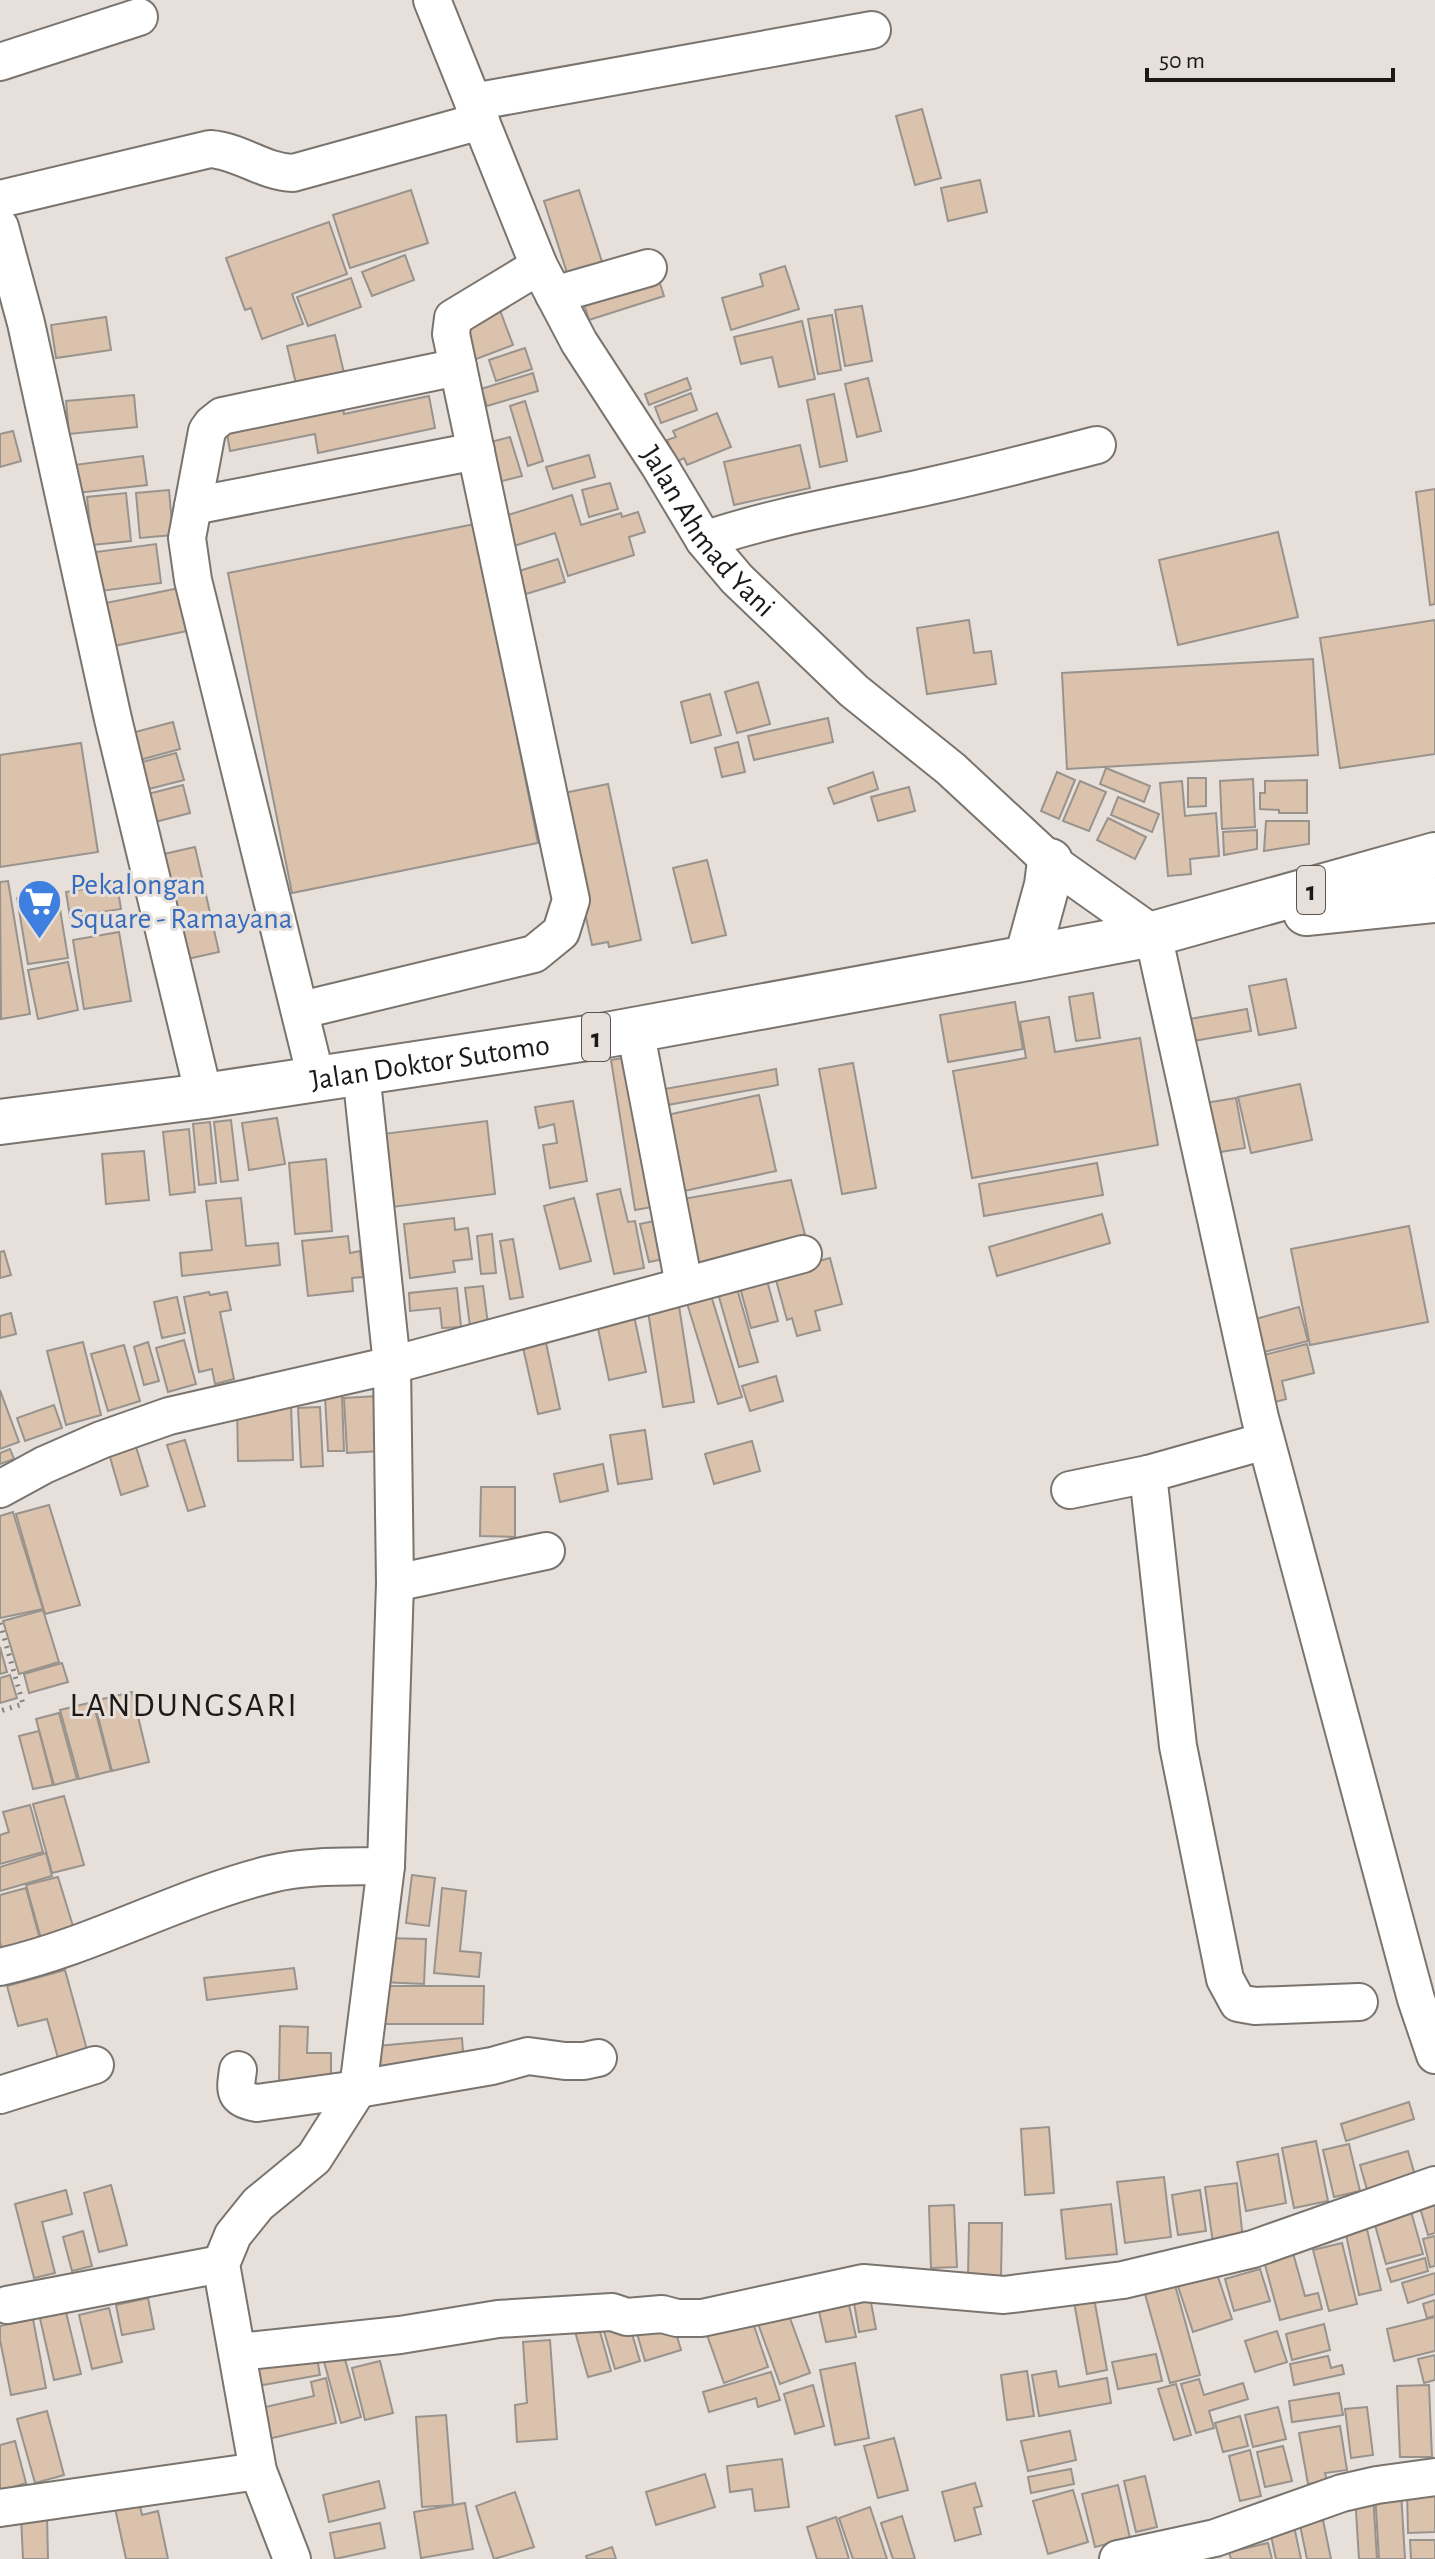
<svg xmlns="http://www.w3.org/2000/svg" width="1435" height="2559" font-family="'Alegreya Sans',sans-serif">
  <rect width="100%" height="100%" fill="#e7dfd9"/>
  <g fill="#dbc2ad" stroke="#99938d" stroke-width="2">
    <path d="M922 109 941 178 915 185 896 116Z"/>
    <path d="M980 180 987 212 948 221 941 188Z"/>
    <path d="M411 190 428 243 350 268 333 215Z"/>
    <path d="M579 190 603 265 568 276 544 201Z"/>
    <path d="M329 222 347 274 292 294 303 324 262 339 251 308 245 310 226 258Z"/>
    <path d="M405 255 414 280 372 296 362 272Z"/>
    <path d="M785 266 799 309 731 330 722 298 763 286 760 274Z"/>
    <path d="M656 271 664 296 589 320 581 295Z"/>
    <path d="M351 278 361 307 308 326 297 297Z"/>
    <path d="M498 305 513 345 471 361 456 321Z"/>
    <path d="M862 306 872 361 845 366 835 310Z"/>
    <path d="M832 315 841 370 818 374 808 319Z"/>
    <path d="M106 317 111 350 56 358 51 325Z"/>
    <path d="M802 321 815 379 779 387 772 357 741 364 734 337Z"/>
    <path d="M335 335 345 377 297 388 287 346Z"/>
    <path d="M525 348 532 369 496 381 489 360Z"/>
    <path d="M533 373 538 391 487 406 481 389Z"/>
    <path d="M687 378 691 389 649 405 645 394Z"/>
    <path d="M868 378 881 431 857 437 845 384Z"/>
    <path d="M691 393 697 410 661 423 655 407Z"/>
    <path d="M834 394 847 461 820 467 807 400Z"/>
    <path d="M134 395 137 427 69 434 66 401Z"/>
    <path d="M429 396 435 428 318 453 315 434 230 451 225 423 341 399 344 414Z"/>
    <path d="M525 401 543 461 528 466 510 406Z"/>
    <path d="M717 413 731 447 687 465 684 458 676 462 667 440 676 437 673 431Z"/>
    <path d="M13 431 21 461 0 467V434Z"/>
    <path d="M510 437 522 476 498 482 487 443Z"/>
    <path d="M800 445 810 488 734 505 724 462Z"/>
    <path d="M589 455 595 477 553 489 546 467Z"/>
    <path d="M143 456 147 485 77 493 74 465Z"/>
    <path d="M610 483 618 509 589 517 582 490Z"/>
    <path d="M1435 489V604L1430 605 1416 492Z"/>
    <path d="M169 490 173 535 140 538 136 493Z"/>
    <path d="M126 493 131 541 92 545 87 497Z"/>
    <path d="M572 495 581 525 621 513 622 517 638 512 645 532 629 537 634 555 568 576 555 533 514 546 505 516Z"/>
    <path d="M475 524 538 843 292 893 228 573Z"/>
    <path d="M1278 532 1298 617 1178 645 1159 560Z"/>
    <path d="M156 544 161 583 101 591 96 552Z"/>
    <path d="M558 559 565 582 526 594 519 571Z"/>
    <path d="M184 587 192 630 114 646 106 603Z"/>
    <path d="M969 620 974 653 991 651 996 684 927 694 917 628Z"/>
    <path d="M1435 620V754L1340 768 1320 638Z"/>
    <path d="M1313 659 1318 755 1067 769 1062 673Z"/>
    <path d="M758 682 770 724 737 733 725 692Z"/>
    <path d="M710 694 721 735 691 743 681 702Z"/>
    <path d="M828 718 833 742 754 760 748 736Z"/>
    <path d="M173 722 180 749 136 761 128 734Z"/>
    <path d="M738 742 745 772 722 777 715 748Z"/>
    <path d="M81 743 98 852 0 867V755Z"/>
    <path d="M176 753 184 780 141 791 135 764Z"/>
    <path d="M1106 768 1150 786 1144 802 1100 784Z"/>
    <path d="M873 772 878 789 834 804 828 788Z"/>
    <path d="M1057 772 1075 780 1059 819 1041 811Z"/>
    <path d="M1188 778H1206V806L1188 807Z"/>
    <path d="M1253 779 1255 827 1222 829 1220 781Z"/>
    <path d="M1307 780V813H1279V810L1260 809V793H1265V781Z"/>
    <path d="M1080 781 1106 792 1089 831 1063 821Z"/>
    <path d="M1182 781 1185 816 1216 813 1219 856 1190 859 1191 874 1168 876 1160 783Z"/>
    <path d="M608 784 641 940 609 947 608 942 592 945 559 794Z"/>
    <path d="M183 785 190 813 151 823 144 795Z"/>
    <path d="M909 787 915 811 878 821 871 797Z"/>
    <path d="M1118 797 1159 814 1152 832 1111 815Z"/>
    <path d="M1108 818 1146 837 1135 859 1097 840Z"/>
    <path d="M1266 821H1309V844L1264 851Z"/>
    <path d="M1257 830V849L1224 855 1223 832Z"/>
    <path d="M195 847 219 952 178 961 155 856Z"/>
    <path d="M707 860 726 935 692 943 673 868Z"/>
    <path d="M8 881 30 1014 1 1019 0 882Z"/>
    <path d="M117 884 121 909 70 917 66 892Z"/>
    <path d="M57 891 68 958 28 964 17 898Z"/>
    <path d="M119 932 131 1001 84 1009 73 940Z"/>
    <path d="M68 962 78 1010 38 1019 28 970Z"/>
    <path d="M1286 979 1296 1028 1259 1035 1249 986Z"/>
    <path d="M1093 993 1100 1038 1076 1041 1069 997Z"/>
    <path d="M1015 1002 1023 1049 948 1062 940 1015Z"/>
    <path d="M1247 1009 1251 1031 1182 1043 1178 1021Z"/>
    <path d="M1049 1017 1055 1052 1140 1038 1158 1145 972 1178 953 1071 1026 1058 1020 1022Z"/>
    <path d="M628 1057 652 1207 635 1210 611 1060Z"/>
    <path d="M853 1063 876 1188 842 1194 819 1069Z"/>
    <path d="M776 1069 778 1085 662 1106 659 1090Z"/>
    <path d="M1300 1084 1312 1140 1251 1153 1238 1097Z"/>
    <path d="M759 1095 776 1171 684 1191 667 1115Z"/>
    <path d="M1236 1098 1245 1148 1208 1154 1199 1104Z"/>
    <path d="M573 1101 587 1181 550 1188 543 1145 557 1143 554 1124 539 1128 535 1107Z"/>
    <path d="M277 1118 285 1164 249 1170 242 1123Z"/>
    <path d="M231 1120 238 1180 221 1182 214 1122Z"/>
    <path d="M487 1121 495 1194 392 1207 383 1134Z"/>
    <path d="M210 1122 216 1183 199 1185 193 1124Z"/>
    <path d="M189 1129 195 1192 170 1195 163 1132Z"/>
    <path d="M144 1151 149 1200 106 1204 102 1154Z"/>
    <path d="M326 1159 332 1231 295 1234 289 1163Z"/>
    <path d="M1097 1163 1103 1195 984 1216 979 1184Z"/>
    <path d="M791 1180 805 1235 698 1264 683 1199Z"/>
    <path d="M620 1189 628 1222 635 1221 644 1268 614 1274 597 1194Z"/>
    <path d="M241 1198 246 1246 278 1243 280 1265 182 1276 180 1253 212 1250 206 1201Z"/>
    <path d="M574 1198 591 1261 560 1269 544 1206Z"/>
    <path d="M1102 1214 1110 1243 997 1276 989 1247Z"/>
    <path d="M454 1218 455 1230 468 1228 472 1259 453 1261 455 1272 410 1278 404 1224Z"/>
    <path d="M659 1220 668 1258 649 1262 640 1224Z"/>
    <path d="M1409 1226 1428 1322 1310 1345 1291 1249Z"/>
    <path d="M492 1234 496 1273 481 1274 477 1236Z"/>
    <path d="M348 1236 350 1253 360 1251 363 1277 352 1278 353 1291 308 1296 302 1241Z"/>
    <path d="M513 1239 523 1297 510 1299 500 1241Z"/>
    <path d="M4 1251 11 1275 0 1278V1252Z"/>
    <path d="M830 1258 842 1304 815 1311 820 1330 797 1336 792 1318 787 1320 774 1273Z"/>
    <path d="M763 1266 778 1321 751 1328 738 1280Z"/>
    <path d="M734 1278 758 1362 739 1367 715 1283Z"/>
    <path d="M483 1286 488 1324 470 1326 465 1288Z"/>
    <path d="M457 1288 461 1327 442 1328 440 1308 410 1311 409 1293Z"/>
    <path d="M209 1292 210 1295 227 1292 231 1310 220 1312 234 1379 215 1384 212 1369 199 1372 184 1297Z"/>
    <path d="M710 1292 742 1397 718 1404 686 1300Z"/>
    <path d="M177 1297 185 1333 162 1338 154 1302Z"/>
    <path d="M678 1300 694 1402 663 1407 647 1305Z"/>
    <path d="M1299 1307 1308 1341 1260 1353 1252 1320Z"/>
    <path d="M633 1311 646 1372 609 1380 596 1319Z"/>
    <path d="M11 1313 16 1334 0 1338V1316Z"/>
    <path d="M545 1338 560 1409 538 1414 522 1343Z"/>
    <path d="M184 1340 196 1384 168 1392 156 1348Z"/>
    <path d="M83 1342 101 1415 66 1425 47 1351Z"/>
    <path d="M148 1342 159 1381 144 1385 134 1347Z"/>
    <path d="M1307 1344 1314 1373 1282 1381 1286 1399 1268 1404 1256 1357Z"/>
    <path d="M124 1345 140 1401 108 1411 91 1354Z"/>
    <path d="M776 1376 783 1401 750 1411 742 1386Z"/>
    <path d="M0 1390 19 1442 0 1449Z"/>
    <path d="M325 1396H342L344 1451H328Z"/>
    <path d="M378 1396 381 1451 347 1453 344 1398Z"/>
    <path d="M54 1405 62 1428 25 1441 17 1418Z"/>
    <path d="M291 1405 293 1460 238 1461 237 1406Z"/>
    <path d="M320 1407 323 1466 301 1467 298 1408Z"/>
    <path d="M645 1430 652 1479 618 1484 610 1435Z"/>
    <path d="M134 1440 148 1486 121 1495 107 1447Z"/>
    <path d="M185 1440 205 1506 188 1511 167 1445Z"/>
    <path d="M752 1441 760 1471 714 1484 705 1454Z"/>
    <path d="M10 1449 14 1459 0 1464V1453Z"/>
    <path d="M603 1464 608 1491 560 1502 554 1474Z"/>
    <path d="M481 1487H515V1537L480 1536Z"/>
    <path d="M49 1505 80 1605 45 1614 16 1514Z"/>
    <path d="M13 1512 43 1609 0 1618V1516Z"/>
    <path d="M43 1610 59 1662 19 1674 3 1621Z"/>
    <path d="M0 1647 7 1672 0 1674Z"/>
    <path d="M62 1663 68 1682 29 1693 24 1674Z"/>
    <path d="M10 1675 17 1698 0 1703V1678Z"/>
    <path d="M132 1692 149 1762 112 1771 94 1701Z"/>
    <path d="M93 1702 111 1771 79 1779 60 1710Z"/>
    <path d="M59 1713 77 1779 54 1785 36 1719Z"/>
    <path d="M39 1731 53 1785 33 1789 19 1736Z"/>
    <path d="M64 1796 84 1865 52 1873 33 1804Z"/>
    <path d="M30 1805 43 1852 0 1864V1835L9 1832 3 1812Z"/>
    <path d="M46 1853 52 1876 0 1891V1867Z"/>
    <path d="M412 1875 435 1878 429 1926 406 1923Z"/>
    <path d="M58 1877 76 1936 43 1946 26 1885Z"/>
    <path d="M26 1888 41 1943 3 1953 0 1942V1895Z"/>
    <path d="M442 1888 466 1891 460 1951 481 1953 479 1977 434 1973Z"/>
    <path d="M383 1938 426 1939 424 1984 381 1982Z"/>
    <path d="M294 1968 297 1989 207 2000 204 1978Z"/>
    <path d="M65 1970 89 2057 60 2065 47 2019 18 2026 7 1986Z"/>
    <path d="M386 1986H484L483 2024H385Z"/>
    <path d="M280 2026 308 2027 307 2053H331V2081L279 2080Z"/>
    <path d="M462 2038 464 2066 381 2073 378 2046Z"/>
    <path d="M1409 2102 1414 2119 1346 2141 1341 2124Z"/>
    <path d="M1049 2127 1054 2193 1025 2195 1021 2129Z"/>
    <path d="M1316 2141 1328 2201 1294 2208 1282 2148Z"/>
    <path d="M1349 2144 1360 2191 1334 2197 1323 2150Z"/>
    <path d="M1408 2151 1416 2179 1368 2193 1360 2165Z"/>
    <path d="M1278 2154 1286 2203 1246 2211 1237 2162Z"/>
    <path d="M1164 2177 1171 2237 1125 2243 1117 2182Z"/>
    <path d="M1237 2183 1243 2240 1213 2243 1205 2187Z"/>
    <path d="M111 2185 127 2245 99 2252 84 2193Z"/>
    <path d="M66 2190 72 2214 42 2222 55 2273 34 2278 15 2204Z"/>
    <path d="M1200 2190 1206 2231 1178 2235 1172 2195Z"/>
    <path d="M1435 2197V2233L1428 2235 1418 2201Z"/>
    <path d="M1111 2204 1117 2254 1066 2259 1061 2210Z"/>
    <path d="M954 2205 957 2267 931 2268 929 2206Z"/>
    <path d="M1410 2208 1423 2254 1386 2264 1373 2218Z"/>
    <path d="M969 2223H1002L1001 2277H968Z"/>
    <path d="M1366 2225 1381 2290 1359 2295 1345 2230Z"/>
    <path d="M83 2231 92 2266 72 2271 63 2237Z"/>
    <path d="M1435 2236V2266L1430 2267 1423 2239Z"/>
    <path d="M1342 2243 1357 2304 1329 2311 1313 2250Z"/>
    <path d="M1293 2253 1305 2296 1318 2293 1322 2309 1280 2320 1264 2261Z"/>
    <path d="M1425 2258 1428 2271 1391 2282 1387 2269Z"/>
    <path d="M1214 2265 1232 2319 1193 2332 1175 2277Z"/>
    <path d="M1260 2269 1270 2301 1234 2311 1225 2279Z"/>
    <path d="M1435 2273V2294L1408 2303 1402 2283Z"/>
    <path d="M1175 2285 1200 2375 1170 2383 1145 2294Z"/>
    <path d="M868 2287 876 2329 859 2332 852 2291Z"/>
    <path d="M846 2291 856 2337 826 2342 816 2298Z"/>
    <path d="M148 2298 154 2329 122 2335 116 2305Z"/>
    <path d="M1094 2298 1107 2370 1087 2374 1074 2302Z"/>
    <path d="M1435 2300V2316L1427 2318 1423 2304Z"/>
    <path d="M65 2308 81 2374 54 2380 39 2314Z"/>
    <path d="M109 2308 122 2362 92 2369 79 2315Z"/>
    <path d="M787 2310 810 2373 780 2384 757 2321Z"/>
    <path d="M1435 2317V2351L1394 2361 1387 2329Z"/>
    <path d="M33 2319 46 2388 11 2395 0 2340V2326Z"/>
    <path d="M672 2319 681 2350 645 2361 636 2330Z"/>
    <path d="M628 2320 640 2361 615 2369 603 2328Z"/>
    <path d="M752 2320 768 2367 724 2383 707 2335Z"/>
    <path d="M597 2321 611 2371 588 2377 574 2328Z"/>
    <path d="M1324 2324 1330 2350 1292 2360 1286 2334Z"/>
    <path d="M1277 2331 1287 2362 1255 2372 1245 2341Z"/>
    <path d="M550 2340 557 2439 517 2442 515 2405 527 2403 523 2342Z"/>
    <path d="M341 2345 361 2417 341 2423 321 2351Z"/>
    <path d="M315 2347 320 2375 257 2386 252 2358Z"/>
    <path d="M1156 2354 1162 2381 1118 2389 1112 2362Z"/>
    <path d="M1435 2355V2380L1424 2383 1418 2359Z"/>
    <path d="M1328 2356 1331 2368 1342 2365 1344 2374 1294 2385 1290 2364Z"/>
    <path d="M380 2361 393 2413 365 2420 352 2368Z"/>
    <path d="M855 2363 869 2438 835 2445 820 2370Z"/>
    <path d="M1027 2371 1034 2416 1007 2420 1001 2375Z"/>
    <path d="M1056 2371 1059 2387 1107 2378 1111 2403 1039 2416 1032 2375Z"/>
    <path d="M771 2372 780 2400 758 2407 756 2398 709 2412 703 2392Z"/>
    <path d="M326 2378 336 2423 268 2439 261 2408 314 2396 311 2382Z"/>
    <path d="M1199 2379 1204 2395 1243 2383 1248 2399 1209 2411 1214 2428 1196 2433 1181 2384Z"/>
    <path d="M1176 2384 1191 2435 1174 2440 1158 2389Z"/>
    <path d="M813 2385 824 2426 795 2434 784 2394Z"/>
    <path d="M1429 2385 1432 2457H1400L1397 2386Z"/>
    <path d="M1339 2393 1343 2415 1292 2422 1289 2401Z"/>
    <path d="M1278 2407 1286 2439 1253 2447 1245 2415Z"/>
    <path d="M1367 2407 1373 2455 1351 2458 1345 2409Z"/>
    <path d="M47 2411 64 2475 35 2483 17 2419Z"/>
    <path d="M446 2415 453 2505 422 2507 416 2417Z"/>
    <path d="M1240 2416 1248 2446 1223 2452 1215 2423Z"/>
    <path d="M1340 2426 1347 2470 1325 2473 1327 2481 1308 2484 1299 2433Z"/>
    <path d="M1070 2431 1076 2460 1028 2471 1021 2441Z"/>
    <path d="M894 2438 908 2490 878 2498 864 2446Z"/>
    <path d="M15 2441 26 2483 0 2491V2445Z"/>
    <path d="M1283 2446 1292 2481 1265 2487 1257 2452Z"/>
    <path d="M1250 2450 1261 2496 1240 2501 1229 2456Z"/>
    <path d="M782 2459 789 2507 755 2511 752 2489 730 2492 727 2466Z"/>
    <path d="M1071 2469 1074 2484 1031 2493 1028 2477Z"/>
    <path d="M705 2474 715 2507 656 2525 646 2492Z"/>
    <path d="M1145 2476 1157 2527 1136 2532 1124 2481Z"/>
    <path d="M379 2481 385 2508 329 2522 323 2495Z"/>
    <path d="M975 2483 982 2506 974 2508 981 2534 955 2541 942 2492Z"/>
    <path d="M1118 2485 1130 2538 1095 2547 1082 2494Z"/>
    <path d="M1073 2490 1088 2542 1048 2554 1033 2501Z"/>
    <path d="M1435 2490V2532L1408 2533 1407 2491Z"/>
    <path d="M515 2492 534 2547 494 2559 476 2506Z"/>
    <path d="M1401 2492 1405 2559H1379L1375 2493Z"/>
    <path d="M1373 2494 1377 2559H1359L1355 2495Z"/>
    <path d="M139 2502 142 2515 158 2511 168 2559H126L115 2508Z"/>
    <path d="M465 2503 473 2549 421 2558 414 2512Z"/>
    <path d="M870 2507 887 2559H853L839 2518Z"/>
    <path d="M47 2515 48 2559H23L21 2516Z"/>
    <path d="M902 2516 915 2559H893L881 2523Z"/>
    <path d="M836 2517 849 2559H817L807 2527Z"/>
    <path d="M1323 2520 1331 2559H1307L1300 2525Z"/>
    <path d="M380 2523 385 2548 335 2559 330 2533Z"/>
    <path d="M1294 2526 1301 2559H1276L1270 2531Z"/>
    <path d="M1410 2540H1435V2559H1411Z"/>
    <path d="M1268 2543 1272 2559H1231L1229 2552Z"/>
    <path d="M612 2547 616 2559H587L586 2556Z"/>
  </g>
  <g fill="none" stroke-linecap="round" stroke-linejoin="round">
    <defs>
      <g id="minor">
        <path id="s1" d="M432 0 539 266 579 342 659 465 704 540 737 579 854 691 951 769 1050 861 1153 934 1260 1418 1416 1999 1435 2055"/>
        <path d="M0 62 139 17"/>
        <path d="M473 102 872 30"/>
        <path d="M0 199 210 149C240 151 263 172 293 173L481 121"/>
        <path d="M0 227 26 323 113 719 204 1096"/>
        <path d="M554 295 648 268"/>
        <path d="M193 506 207 431 212 424 222 416 458 367"/>
        <path d="M704 540C778 515 855 503 930 486 986 474 1042 459 1097 445"/>
        <path d="M300 1007H314L534 954 561 932 571 900 451 334 453 318 539 266"/>
        <path d="M635 1029 684 1285"/>
        <path d="M316 1078 193 580 187 538 193 506 476 451"/>
        <path d="M1265 1441 1148 1474 1178 1746 1225 1979 1238 2003 1255 2006 1359 2002"/>
        <path d="M0 1489 44 1465 101 1440 169 1416 392 1365 803 1254"/>
        <path d="M1070 1490 1148 1474"/>
        <path d="M395 1583 546 1551"/>
        <path d="M0 1967C93 1946 178 1897 271 1874 308 1865 348 1867 386 1866"/>
        <path d="M238 2070C235 2091 233 2099 257 2103L358 2089 492 2066 528 2056 565 2061H584L598 2058"/>
        <path d="M0 2095 95 2065"/>
        <path d="M7 2305 221 2264"/>
        <path d="M238 2352 400 2335 498 2319 612 2312 627 2317 662 2314 677 2318H702L863 2283 1004 2295 1123 2280 1253 2249 1435 2185"/>
        <path d="M0 2508 258 2471"/>
        <path d="M292 2559 258 2471 221 2264 233 2235 258 2204 314 2158 358 2089 386 1866 395 1583 392 1365 361 1072"/>
        <path d="M1118 2559 1215 2538 1342 2493 1377 2485 1435 2477"/>
      </g>
      <g id="highway">
        <path d="M1306 913 1435 900"/>
        <path d="M1027 958 1047 885 1050 861"/>
        <path id="s2" d="M0 1122 204 1096 601 1036 1027 958 1153 934 1435 855"/>
      </g>
    </defs>
    <use href="#minor" stroke="#7a746e" stroke-width="40"/>
    <use href="#highway" stroke="#7a746e" stroke-width="48"/>
    <path stroke="#89837f" stroke-width="5" stroke-dasharray="2 6" stroke-linecap="butt" d="M0 1623 23 1704 0 1711"/>
    <use href="#minor" stroke="#fff" stroke-width="36"/>
    <use href="#highway" stroke="#fff" stroke-width="44"/>
  </g>
  <defs>
    <symbol id="supermarket-pin" viewBox="-11 -11 22 30"><path d="M0 17L-7.5 6A9.5 9.5 0 1 1 7.5 6Z" fill="#3f7fe0" stroke="#e7dfd9"/><path d="M-6-5.5h2.5l.6 2H6L4.5 2H-2.5L-4.4-4H-6ZM-1.5 3.2a1.3 1.3 0 1 0 .1 0ZM3 3.2a1.3 1.3 0 1 0 .1 0Z" fill="#fff"/></symbol>
  </defs>
  <g fill-rule="evenodd">
    <use href="#supermarket-pin" x="14" y="876" width="51" height="69"/>
  </g>
  <g text-anchor="middle" stroke-width="6" stroke-linejoin="round" paint-order="stroke">
    <g fill="#e7dfd9" stroke="#595451" stroke-width="2">
      <rect x="1297" y="866" width="28" height="48" rx="6"/>
      <rect x="582" y="1013" width="28" height="48" rx="6"/>
    </g>
    <g font-size="28" font-weight="bold" fill="#1c1917">
      <text x="1311" y="900">1</text>
      <text x="596" y="1047">1</text>
    </g>
    <g font-size="30" fill="#1c1917" stroke="#e7dfd9">
      <text dy="10" stroke="none"><textPath href="#s1" startOffset="602">Jalan Ahmad Yani</textPath></text>
      <text dy="10" stroke="none"><textPath href="#s2" startOffset="434">Jalan Doktor Sutomo</textPath></text>
    </g>
    <g font-size="30" fill="#366cbe" stroke="#e7dfd9" text-anchor="start">
      <text x="70" y="894">Pekalongan<tspan x="70" dy="34">Square - Ramayana</tspan></text>
    </g>
    <g font-size="34" letter-spacing="2" fill="#1c1917" stroke="#e7dfd9">
      <text x="184" y="1716">LANDUNGSARI</text>
    </g>
  </g>
  <path d="M1147 68v12h246v-12" fill="none" stroke="#1c1917" stroke-width="4"/>
  <text x="1159" y="68" font-size="24" fill="#1c1917" stroke="#e7dfd9" stroke-width="6" paint-order="stroke">50 m</text>
</svg>
